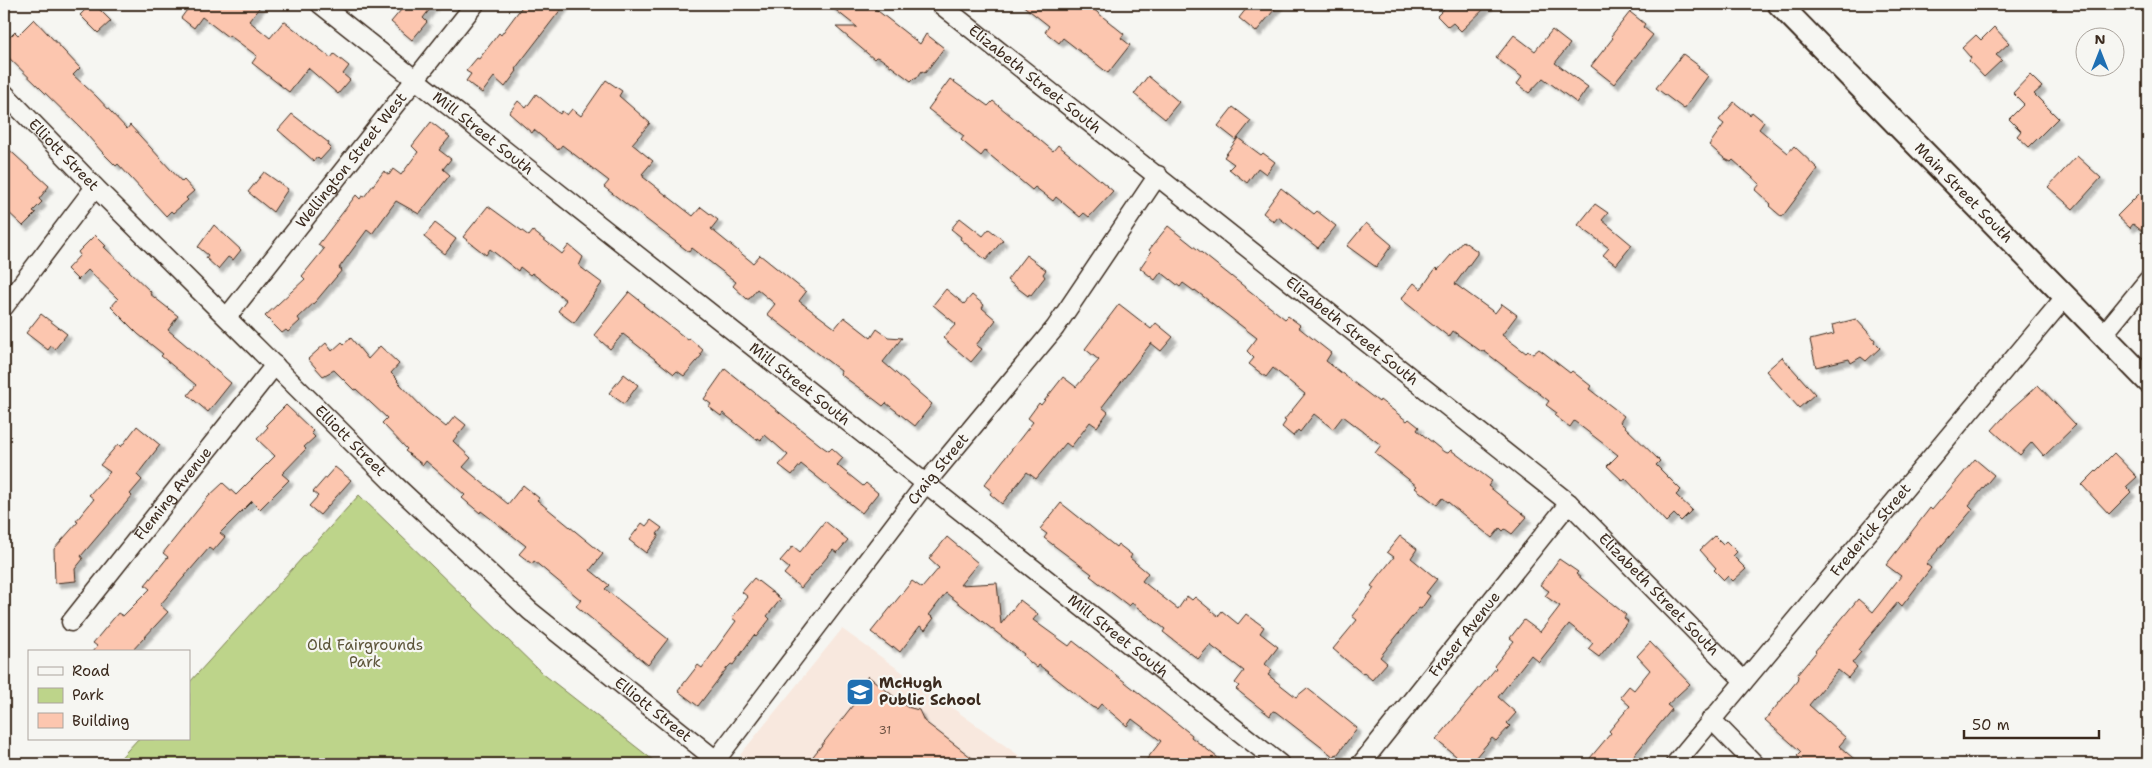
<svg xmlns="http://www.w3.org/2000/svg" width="2152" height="768" font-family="'Shantell Sans',sans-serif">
  <defs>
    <filter id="shadow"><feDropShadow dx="4.5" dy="4.5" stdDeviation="1" flood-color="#0004"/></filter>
  </defs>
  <rect width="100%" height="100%" fill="#f6f6f2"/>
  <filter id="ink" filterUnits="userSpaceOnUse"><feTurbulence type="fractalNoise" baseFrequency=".02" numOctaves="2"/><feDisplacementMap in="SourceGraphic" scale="10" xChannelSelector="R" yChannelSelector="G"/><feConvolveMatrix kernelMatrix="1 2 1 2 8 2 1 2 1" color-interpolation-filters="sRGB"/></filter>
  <g filter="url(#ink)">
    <path fill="#f8e8de" d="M842 629 1021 757 1016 764H752L740 755Z"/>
    <path fill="#bdd48a" stroke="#7c7f54" d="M359 495 542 673 658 764H115L138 739H189V683Z"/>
    <g fill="#fcc6af" stroke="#3b2a1e" filter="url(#shadow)">
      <path d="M91 4H94L111 21 98 33 80 15Z"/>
      <path d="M184 4H262L249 21 270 38 284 21 331 58 334 54 349 66 343 74 350 80 338 94 308 68 289 92 252 63 257 56 229 35 228 37 202 17 194 28 181 18 189 7Z"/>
      <path d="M406 4H434L423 18 427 22 412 40 391 22Z"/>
      <path d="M524 4H565L515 69 517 71 505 87 494 77 482 93 466 81 471 74 466 71 477 58 479 59 499 33 501 35Z"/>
      <path d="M828 4H869L920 44 926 34 944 48 925 73 922 71 916 79 914 78 911 81 880 58 876 57 874 59 836 27H857Z"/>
      <path d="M1021 4H1087L1124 34 1121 38 1130 45 1108 73 1063 38 1059 43 1045 32 1049 26Z"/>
      <path d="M1250 4H1279L1256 32 1239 18Z"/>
      <path d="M1449 4H1489L1461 31 1453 23 1448 27 1437 16Z"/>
      <path d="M1630 12 1645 24 1643 27 1653 35 1614 84 1591 66 1613 38 1611 36Z"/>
      <path d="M34 19 80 68 73 75 96 96 127 129 130 125 182 182 184 180 194 191 186 198 188 200 173 213 171 211 166 216 118 164 116 166 103 153 80 127 4 53V43L15 32 18 35Z"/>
      <path d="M1994 27 2009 43 1996 55 2002 60 1984 77 1969 61 1971 58 1962 48 1976 35 1981 40Z"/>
      <path d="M1552 30 1570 44 1555 63 1588 87 1577 103 1543 78 1529 93 1517 84 1522 77 1496 58 1514 35 1535 51Z"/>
      <path d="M1683 54 1699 66 1698 68 1708 76 1684 109 1656 88Z"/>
      <path d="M2030 75 2042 87 2034 94 2058 118 2029 147 2017 136 2021 131 2009 119 2024 104 2013 93Z"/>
      <path d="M1148 76 1179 102 1165 119 1134 94Z"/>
      <path d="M950 79 988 106 993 101 1053 151 1058 145 1113 191 1089 217 1084 213 1080 217 1056 197 1053 201 1035 187 1032 190 985 151 981 156 961 140 964 136 928 109Z"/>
      <path d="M606 80 622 91 619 96 650 123 632 144 653 161 642 174 644 175 643 177 693 216 701 207 718 220 711 229 753 263 760 255 806 292 799 301 835 328 844 317 871 338 877 329 888 337 902 338 883 362 932 404 915 426 886 403 883 406 858 387 840 374 841 371 767 314 775 304 757 289 749 299H747L733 286 736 282 692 248 689 252 604 187 609 181 562 145 558 150 534 130 532 133 509 113 518 101 526 108 536 94 560 114 562 111 567 115 572 109 581 116Z"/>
      <path d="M1734 102 1750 115 1752 112 1764 122 1759 129 1788 153 1794 146 1818 169 1782 217 1769 206 1771 204 1755 190 1760 184 1733 160 1731 162 1725 159 1709 145 1724 124 1719 120Z"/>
      <path d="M1233 107 1251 121 1236 140 1218 126Z"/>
      <path d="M292 114 329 143 328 145 331 148 320 160 317 157 314 161 278 130Z"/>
      <path d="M431 122 450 137 439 150 451 159 443 169 450 175 419 214 396 201 372 234 367 230 339 268 342 270 316 301 298 318 300 321 288 332 286 330 282 333 265 316 305 279 302 276 324 249 318 245 356 195 360 199 362 196 364 197 384 171 389 175 393 169 401 175 418 152 412 146Z"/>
      <path d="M1238 138 1261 155 1263 153 1275 162 1266 174 1258 168 1247 183 1229 169 1234 164 1224 157Z"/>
      <path d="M4 145 49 186 39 199 42 202 33 211 36 213 23 226 4 208Z"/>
      <path d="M2077 156 2101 178 2073 209 2048 187Z"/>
      <path d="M264 172 288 189 273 212 248 192Z"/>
      <path d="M1281 188 1314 214 1317 211 1336 226 1318 248 1278 217 1274 222 1263 213Z"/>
      <path d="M2139 194 2148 202V225L2142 231 2133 224 2130 228 2117 216Z"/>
      <path d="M1595 204 1608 213 1602 220 1632 245 1616 265 1603 255 1609 248 1578 225Z"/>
      <path d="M488 206 529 236 533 231 562 254 569 245 583 257 579 266 602 283 574 323 558 311 566 300 532 273 530 275 520 267 518 271 490 249 486 255 463 237Z"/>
      <path d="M960 218 983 236 989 229 1003 240 986 260 960 239 961 237 951 229Z"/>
      <path d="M435 223 456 239 445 254 424 237Z"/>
      <path d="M1366 223 1392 245 1376 267 1347 246Z"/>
      <path d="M214 225 241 250 233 260 228 257 218 269 206 258 208 255 198 247Z"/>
      <path d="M1168 226 1285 319 1288 316 1300 325 1298 327 1331 353 1326 361 1379 402 1380 400 1407 421 1409 419 1419 427 1417 430 1444 452 1448 453 1451 450 1492 481 1488 486 1527 517 1512 534 1505 529 1503 531 1500 528 1492 538 1443 498 1437 505 1415 488 1417 486 1375 453 1381 445 1343 416 1333 429 1314 414 1300 432 1298 430 1293 436 1282 427 1286 421 1284 420 1305 394 1273 368 1266 377 1249 364 1254 358 1247 351 1257 338 1195 290 1194 291 1183 283 1180 287 1161 272 1155 280 1140 268 1151 252 1149 250Z"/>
      <path d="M95 235 106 246 104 247 151 292 150 294 178 316 168 330 231 383 208 412 188 395 196 385 161 356 163 354 138 334 111 307 118 299 88 270 78 280 67 269 80 255 78 252Z"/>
      <path d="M1463 241 1477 251V254L1455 284 1495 313 1502 304 1517 315 1502 335 1526 353 1528 351 1533 354 1539 349 1570 373 1572 371 1591 386 1589 389 1624 416 1620 422 1660 461 1656 465 1681 490 1676 495 1692 510 1681 521 1674 514 1666 522 1625 478 1623 481 1607 466 1618 455 1574 421 1570 427 1555 416 1557 413 1546 405 1549 401 1484 351 1482 352 1453 331 1449 337 1401 299 1414 283 1421 289 1436 268 1438 270Z"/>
      <path d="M1026 255 1046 270 1043 274 1045 277 1031 295 1029 294 1028 296 1007 280Z"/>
      <path d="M946 289 964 304 972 295 984 305 982 308 996 320 976 345 982 349 971 362 943 338 956 324 933 305Z"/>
      <path d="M629 292 644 304 643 305 688 340 689 338 703 350 700 354 702 355 684 376 677 371 674 374 623 334 610 349 594 335Z"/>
      <path d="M1119 304 1151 329 1156 323 1173 337 1161 351 1151 343 1102 407 1108 412 1097 427 1090 422 1071 447 1066 443 1036 479 1027 472 1002 504 990 494 992 491 984 485 1033 422 1028 418 1039 403 1041 405 1063 377 1076 387 1099 360 1085 349Z"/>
      <path d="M41 314 67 334 55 349 51 346 48 350 26 333Z"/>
      <path d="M1856 319 1875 340 1874 342 1880 348 1866 361 1861 357 1851 363 1849 359 1816 367 1810 340 1834 334 1832 325Z"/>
      <path d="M351 338 368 359 380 346 399 364 391 373 398 380 397 381 427 412 446 427 455 416 466 425 453 441 471 458 463 467 508 504 523 485 539 498 537 500 603 554 590 570 609 585 605 589 668 639 648 665 576 606 581 600 534 561 532 564 519 554 526 546 481 511 480 513 462 498 465 495 426 461 423 465 405 451 407 449 382 423 387 418 356 389 354 390 334 370 323 376 308 359 326 343 332 351 342 342 344 344Z"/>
      <path d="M1782 357 1815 394 1799 408 1766 371Z"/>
      <path d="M725 369 824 448 829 451 832 448 843 458 837 465 863 486 866 483 878 493 862 513 801 464 792 475 779 465 788 455 765 435 761 440 758 438 757 440 723 413 721 416 709 407 711 404 704 399Z"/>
      <path d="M624 374 638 385 624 404 609 393Z"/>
      <path d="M2038 385 2076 425 2044 456 2032 442 2020 455 1992 430 2011 409Z"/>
      <path d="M286 405 313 431 311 433 315 437 304 447 306 449 282 474 289 480 260 509 252 501 220 533 225 537 213 551 209 548 160 605 168 612 131 652H92L97 646 93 643 118 613 123 616 150 589 145 585 168 557 163 553 208 497 223 483 236 495 275 456 257 439 268 427 266 425Z"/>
      <path d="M137 426 160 445 137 475 142 480 130 494 132 496 81 556 83 559 75 569 76 581 55 583 54 549 78 522 76 521 94 499 89 495 110 472 100 465 118 444 121 447Z"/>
      <path d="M2114 453 2137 477 2126 487 2131 492 2109 514 2082 485Z"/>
      <path d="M1975 459 1994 475 1969 505 1973 509 1926 564 1931 568 1902 606 1898 602 1858 650 1861 652 1852 663 1857 667 1848 678 1838 670 1809 705 1846 738 1839 746 1860 764H1806L1797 756 1801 752 1799 750 1765 720 1797 681 1798 676 1797 675 1816 652 1815 651 1858 599 1873 612 1901 576 1886 565 1930 508 1932 510Z"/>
      <path d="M335 467 351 480 320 515 309 506 318 496 313 492Z"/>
      <path d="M1061 503 1116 547 1118 544 1132 555 1130 558 1148 573 1142 581 1178 609 1187 596 1192 600 1195 597 1218 616 1222 611 1238 624 1246 614 1264 627 1260 633 1278 647 1265 664 1272 670 1268 675 1296 697 1307 688 1357 728 1337 755 1336 754 1334 757 1276 712 1273 711 1270 716 1236 689 1239 686 1235 683 1244 671 1210 645 1198 659 1163 632 1165 629 1132 603 1129 606 1090 576 1092 574 1044 538 1047 534 1040 529Z"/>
      <path d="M651 520 662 528 657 534 659 535 646 553 629 540 642 523 646 526Z"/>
      <path d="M825 521 848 540 837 553 833 550 801 588 784 574 789 568 780 561 793 546 800 552Z"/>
      <path d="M1400 536 1417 549 1411 558 1437 579 1426 593 1430 596 1421 609 1419 608 1380 657 1387 663 1372 680 1364 673 1363 674 1333 649 1357 620 1352 616 1374 588 1371 586 1394 557 1387 552Z"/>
      <path d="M1715 536 1723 544 1726 541 1737 552 1733 556 1746 569 1733 581 1728 576 1724 580 1714 570 1716 568 1700 550Z"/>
      <path d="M947 537 978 563 960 585 997 583 1001 624 1020 600 1038 614 1033 620 1069 646 1073 641 1192 735 1191 737 1226 764H1143L1161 741 1132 719 1127 726 1101 704 1097 709 1092 707 1039 665 1037 668 1023 656 1024 654 946 593 929 615 934 618 925 630 920 626 900 652 893 646 892 648 871 632 912 581 922 588 939 568 929 559Z"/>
      <path d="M1559 559 1578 572 1576 574 1626 615 1624 618 1628 621 1599 657 1588 649 1593 643 1569 624 1539 662 1531 655 1498 697 1516 713 1507 723 1510 726 1496 741 1492 738 1470 764H1466L1436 740 1496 668 1494 666 1514 641 1510 638 1524 620 1540 632 1560 606 1545 596 1549 591 1540 585Z"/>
      <path d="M754 578 781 599 767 616 770 619 756 637 754 635 733 665 731 664 727 668 698 706 678 691 698 665 702 668 736 621 732 618 748 597 742 592Z"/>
      <path d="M1650 642 1690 684 1667 705 1672 709 1627 764H1585L1611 733 1609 731 1630 706 1620 697 1629 686 1634 690 1650 670 1637 656Z"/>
      <path d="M868 676 907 707 919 710 924 721 980 764H807L860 696 855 692Z"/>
    </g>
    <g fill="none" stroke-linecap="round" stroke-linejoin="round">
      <defs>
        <g id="minor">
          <path id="s1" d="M320 4 1280 764"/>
          <path id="s2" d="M940 4 1569 503 1744 681"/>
          <path id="s3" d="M4 93 95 187 395 485 530 611 721 764"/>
          <path d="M4 307 95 187"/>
          <path id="s4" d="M227 317 475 4"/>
          <path d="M2103 335 2148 280"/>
          <path id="s5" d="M71 622 275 365"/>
          <path d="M1711 719 1755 764"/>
          <path id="s6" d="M716 760 926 483 1055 328 1158 175"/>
          <path id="s7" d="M1361 764 1569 503"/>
          <path id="s8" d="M1675 764 2066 296"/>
        </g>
        <g id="major">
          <path id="s9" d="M1779 4 2148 381"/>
        </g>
      </defs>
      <use href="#minor" stroke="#3b2a1e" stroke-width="21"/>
      <use href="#major" stroke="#3b2a1e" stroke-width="26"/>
      <use href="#minor" stroke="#f6f6f2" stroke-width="18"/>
      <use href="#major" stroke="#f6f6f2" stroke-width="22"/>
    </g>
  </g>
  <defs>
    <symbol id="school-square" viewBox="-11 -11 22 22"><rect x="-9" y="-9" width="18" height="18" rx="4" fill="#1f6fb2" stroke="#f6f6f2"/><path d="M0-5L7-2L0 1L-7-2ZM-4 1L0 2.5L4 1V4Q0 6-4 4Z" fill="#fff"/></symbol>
  </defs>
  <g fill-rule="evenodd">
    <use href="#school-square" x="844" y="676" width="32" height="32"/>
  </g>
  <g text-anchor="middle" stroke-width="4.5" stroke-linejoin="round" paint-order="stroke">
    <g font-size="12" fill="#6b5142">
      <text x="885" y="734">31</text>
    </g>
    <g font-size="15" fill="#3b2a1e" stroke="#f6f6f2">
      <text dy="5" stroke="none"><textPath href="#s2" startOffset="121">Elizabeth Street South</textPath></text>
      <text dy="5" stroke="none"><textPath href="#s1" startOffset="208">Mill Street South</textPath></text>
      <text dy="5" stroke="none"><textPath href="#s3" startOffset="86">Elliott Street</textPath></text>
      <text dy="5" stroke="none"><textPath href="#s4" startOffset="200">Wellington Street West</textPath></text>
      <text dy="5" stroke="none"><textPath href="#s9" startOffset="264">Main Street South</textPath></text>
      <text dy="5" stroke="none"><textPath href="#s2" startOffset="526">Elizabeth Street South</textPath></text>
      <text dy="5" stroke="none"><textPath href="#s1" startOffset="612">Mill Street South</textPath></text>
      <text dy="5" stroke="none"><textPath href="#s3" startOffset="491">Elliott Street</textPath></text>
      <text dy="5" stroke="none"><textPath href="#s6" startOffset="366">Craig Street</textPath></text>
      <text dy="5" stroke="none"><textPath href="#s5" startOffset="164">Fleming Avenue</textPath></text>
      <text dy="5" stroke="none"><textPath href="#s8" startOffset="305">Frederick Street</textPath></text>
      <text dy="5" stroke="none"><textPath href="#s2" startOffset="931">Elizabeth Street South</textPath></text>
      <text dy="5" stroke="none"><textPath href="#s7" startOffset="166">Fraser Avenue</textPath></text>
      <text dy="5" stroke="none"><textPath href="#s1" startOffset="1018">Mill Street South</textPath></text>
      <text dy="5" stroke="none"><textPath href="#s3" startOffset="896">Elliott Street</textPath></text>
    </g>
    <g font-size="15" fill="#5c5439" stroke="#f6f6f2">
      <text x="365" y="650">Old Fairgrounds<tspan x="365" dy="17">Park</tspan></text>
    </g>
    <g font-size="15" font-weight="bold" fill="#3b2a1e" stroke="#f6f6f2" text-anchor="start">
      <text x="879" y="688">McHugh<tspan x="879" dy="17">Public School</tspan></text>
    </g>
  </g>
  <rect width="2152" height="768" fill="none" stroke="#f6f6f2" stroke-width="20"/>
  <rect x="10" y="10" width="2132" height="748" fill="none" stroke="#3b2a1e" stroke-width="2" filter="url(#ink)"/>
  <rect x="28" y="650" width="162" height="90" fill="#f6f6f2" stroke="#aba49d"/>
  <rect x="38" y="667" width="25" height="8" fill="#f6f6f2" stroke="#aba49d"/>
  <text x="72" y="676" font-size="15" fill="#3b2a1e">Road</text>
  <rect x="38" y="688" width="25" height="15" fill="#bdd48a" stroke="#aba49d"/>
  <text x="72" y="700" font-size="15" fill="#3b2a1e">Park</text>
  <rect x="38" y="713" width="25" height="15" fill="#fcc6af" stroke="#aba49d"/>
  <text x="72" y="726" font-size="15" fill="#3b2a1e">Building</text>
  <g transform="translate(2100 52)"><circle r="24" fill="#f6f6f2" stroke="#aba49d"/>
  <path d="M0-4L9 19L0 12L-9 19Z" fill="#1f6fb2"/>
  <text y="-8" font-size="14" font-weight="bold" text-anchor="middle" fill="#3b2a1e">N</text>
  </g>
  <path d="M1964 730v8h135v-8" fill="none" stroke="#3b2a1e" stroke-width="2.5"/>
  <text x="1972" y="730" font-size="15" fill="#3b2a1e" stroke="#f6f6f2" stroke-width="4" paint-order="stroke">50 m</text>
</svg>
